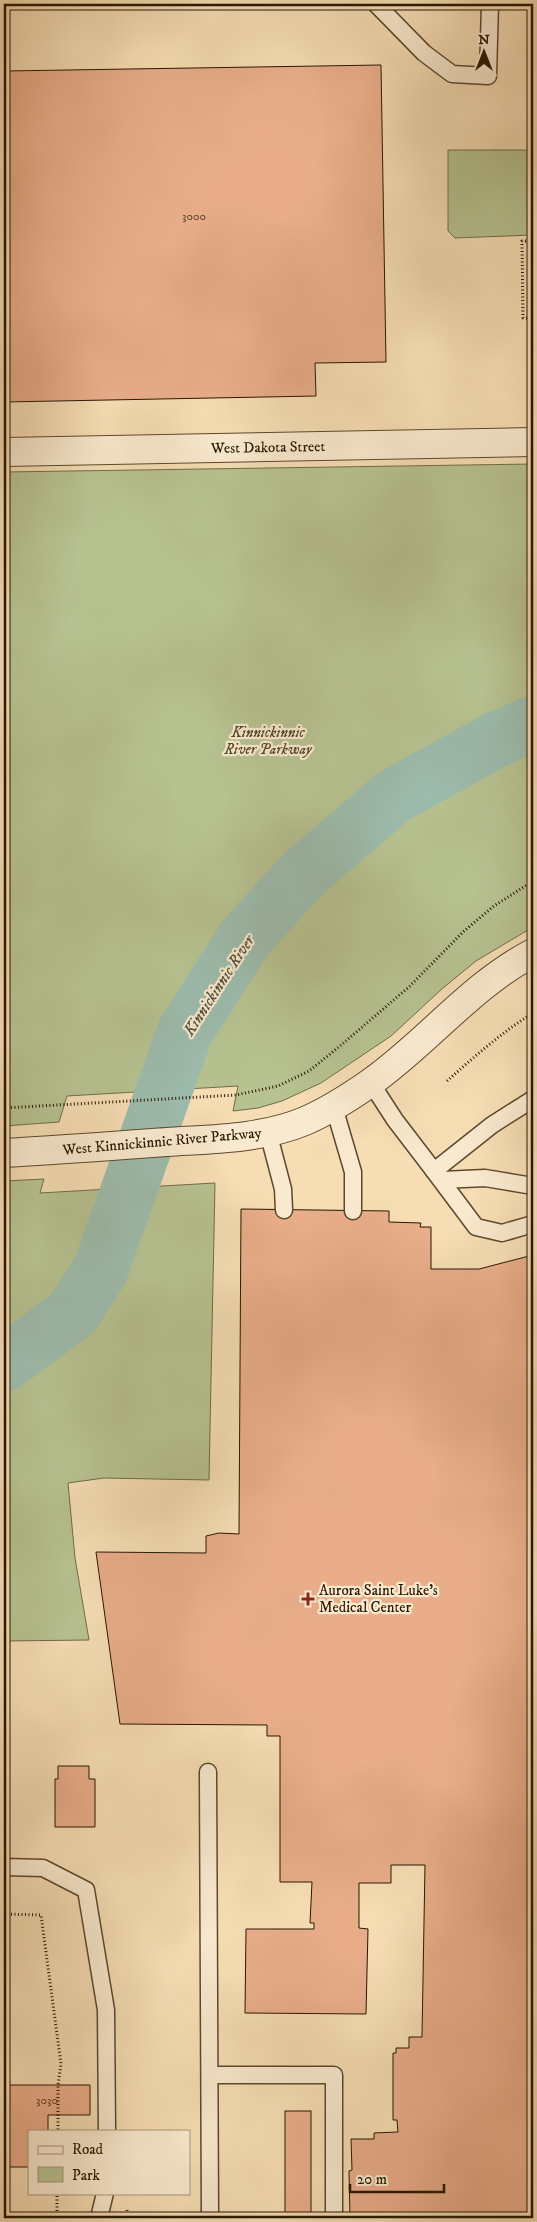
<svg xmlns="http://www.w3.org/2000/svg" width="537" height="2222" font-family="'IM FELL DW Pica',serif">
  <rect width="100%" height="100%" fill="#f6ddb4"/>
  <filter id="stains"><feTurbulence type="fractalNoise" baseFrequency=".004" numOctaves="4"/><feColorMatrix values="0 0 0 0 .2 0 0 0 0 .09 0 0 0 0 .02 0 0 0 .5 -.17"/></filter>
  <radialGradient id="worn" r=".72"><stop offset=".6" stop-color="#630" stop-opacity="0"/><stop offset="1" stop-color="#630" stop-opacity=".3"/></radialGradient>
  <g fill="#b7c291" stroke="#6f6c48">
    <path d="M448 150H533V235L455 238 448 231Z"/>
    <path d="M533 464V927L476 961 443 988 391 1036 321 1083 282 1101 258 1108 233 1111 238 1086 67 1096 59 1122 4 1126V472Z"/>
    <path d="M44 1179 40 1193 215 1183 209 1480 104 1478 68 1483 75 1558 89 1640 4 1641V1181Z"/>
  </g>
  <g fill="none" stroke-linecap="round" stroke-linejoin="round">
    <path stroke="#9dbcad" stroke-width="56" d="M4 1364 72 1314 100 1271 185 1032 245 938 303 874 394 796 499 738 533 724"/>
  </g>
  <g fill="#e9ad8a" stroke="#271700">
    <path d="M381 65 386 362 315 363 316 396 4 402V71Z"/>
    <path d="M241 1209 389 1211V1222L421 1223 420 1227H431V1269H479L533 1255V2218H350L349 2171 352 2170 351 2139H374V2133L398 2132 397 2120H393V2053H396V2048H409V2037H422L425 1865H391V1883H359V1928L368 1929 366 2014 245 2013 246 1929H314V1923H310L312 1882H280V1736H267V1725L120 1724 96 1552 206 1553V1536L219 1533 239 1534Z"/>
    <path d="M58 1766H89V1779H95V1827H55V1779H58Z"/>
    <path d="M4 2000H8L9 2085H90V2115H48V2131H29V2167H7V2206H4Z"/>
    <rect x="285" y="2111" width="26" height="107"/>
  </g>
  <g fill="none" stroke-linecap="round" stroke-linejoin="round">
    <defs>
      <g id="lane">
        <path d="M376 4 424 53 452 74 488 76 490 4"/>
        <path d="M371 1083 395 1120 434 1171 492 1125 533 1099"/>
        <path d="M334 1107 353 1172V1211"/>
        <path d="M268 1132 283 1189 284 1210"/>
        <path d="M434 1171 476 1227 502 1233 533 1224"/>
        <path d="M442 1180 485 1178 533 1186"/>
        <path d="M208 1772 210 2218"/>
        <path d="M4 1867 43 1868 86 1890 106 2010 107 2131"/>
        <path d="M210 2075H334V2218"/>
        <path d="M99 2218 105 2193"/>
      </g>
      <g id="street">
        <path d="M4 452 533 442"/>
        <path d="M4 1153C58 1150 112 1146 167 1142 212 1139 262 1139 305 1121 328 1111 350 1097 370 1083 427 1043 471 985 533 953"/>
      </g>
    </defs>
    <use href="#lane" stroke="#5b482d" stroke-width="19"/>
    <use href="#street" stroke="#5b482d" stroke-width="30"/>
    <g stroke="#271700" stroke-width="3" stroke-dasharray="1 2.5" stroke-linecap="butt">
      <path d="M533 241H522L523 318H533"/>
      <path d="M447 1081C474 1057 502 1032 533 1013"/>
      <path d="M4 1108 236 1095 278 1086 309 1071 340 1046 410 986 464 931 494 906 533 881"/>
      <path d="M4 1914 41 1915 61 2064 58 2085V2131"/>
      <path d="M127 2210 129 2218"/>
      <path d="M57 2218V2193"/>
    </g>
    <use href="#lane" stroke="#f9e9ce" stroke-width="16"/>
    <use href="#street" stroke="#f9e9ce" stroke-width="28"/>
  </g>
  <path fill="#8f2418" stroke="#f9e9ce" stroke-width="2" d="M305.5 1591.5h5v5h5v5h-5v5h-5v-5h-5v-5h5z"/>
  <g text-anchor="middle" stroke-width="4.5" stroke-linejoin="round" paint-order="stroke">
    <g font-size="12" fill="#583c22">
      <text x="194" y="220">3000</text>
      <text x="47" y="2104">3030</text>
    </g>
    <g font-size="15" fill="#271700" stroke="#f9e9ce">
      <text transform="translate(268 447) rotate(-1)" y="5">West Dakota Street</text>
      <text transform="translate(162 1141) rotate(-5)" y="5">West Kinnickinnic River Parkway</text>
    </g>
    <g font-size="15" font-style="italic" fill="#524a2c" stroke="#f9e9ce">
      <text x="268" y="737">Kinnickinnic<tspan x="268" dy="17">River Parkway</tspan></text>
    </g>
    <g font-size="15" fill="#271700" stroke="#f9e9ce" text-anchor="start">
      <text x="319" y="1595">Aurora Saint Luke's<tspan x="319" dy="17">Medical Center</tspan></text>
    </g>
    <g font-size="16" font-style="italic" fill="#50513d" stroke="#f9e9ce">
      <text transform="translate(218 985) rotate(-57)" y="6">Kinnickinnic River</text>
    </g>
  </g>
  <rect width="537" height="2222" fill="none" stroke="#f6ddb4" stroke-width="20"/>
  <rect x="5" y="5" width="527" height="2212" fill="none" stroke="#271700" stroke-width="2.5"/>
  <rect x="10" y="10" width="517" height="2202" fill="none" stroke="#271700"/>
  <rect x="28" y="2130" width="162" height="65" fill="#f9e9ce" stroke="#a5957c"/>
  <rect x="38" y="2146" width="25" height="8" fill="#f9e9ce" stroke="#a5957c"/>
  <text x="72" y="2154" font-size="15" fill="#271700">Road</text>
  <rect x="38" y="2167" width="25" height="15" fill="#b7c291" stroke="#a5957c"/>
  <text x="72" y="2180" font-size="15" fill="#271700">Park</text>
  <g transform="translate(484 52)" stroke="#f9e9ce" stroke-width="4" paint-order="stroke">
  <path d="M0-4L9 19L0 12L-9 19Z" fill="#271700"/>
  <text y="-8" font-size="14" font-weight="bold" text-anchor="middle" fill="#271700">N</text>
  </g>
  <path d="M350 2184v8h94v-8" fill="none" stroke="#271700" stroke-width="2.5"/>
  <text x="357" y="2184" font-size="15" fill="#271700" stroke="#f9e9ce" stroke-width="4" paint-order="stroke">20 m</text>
  <rect width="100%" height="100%" filter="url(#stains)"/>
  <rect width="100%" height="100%" fill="url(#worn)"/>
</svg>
